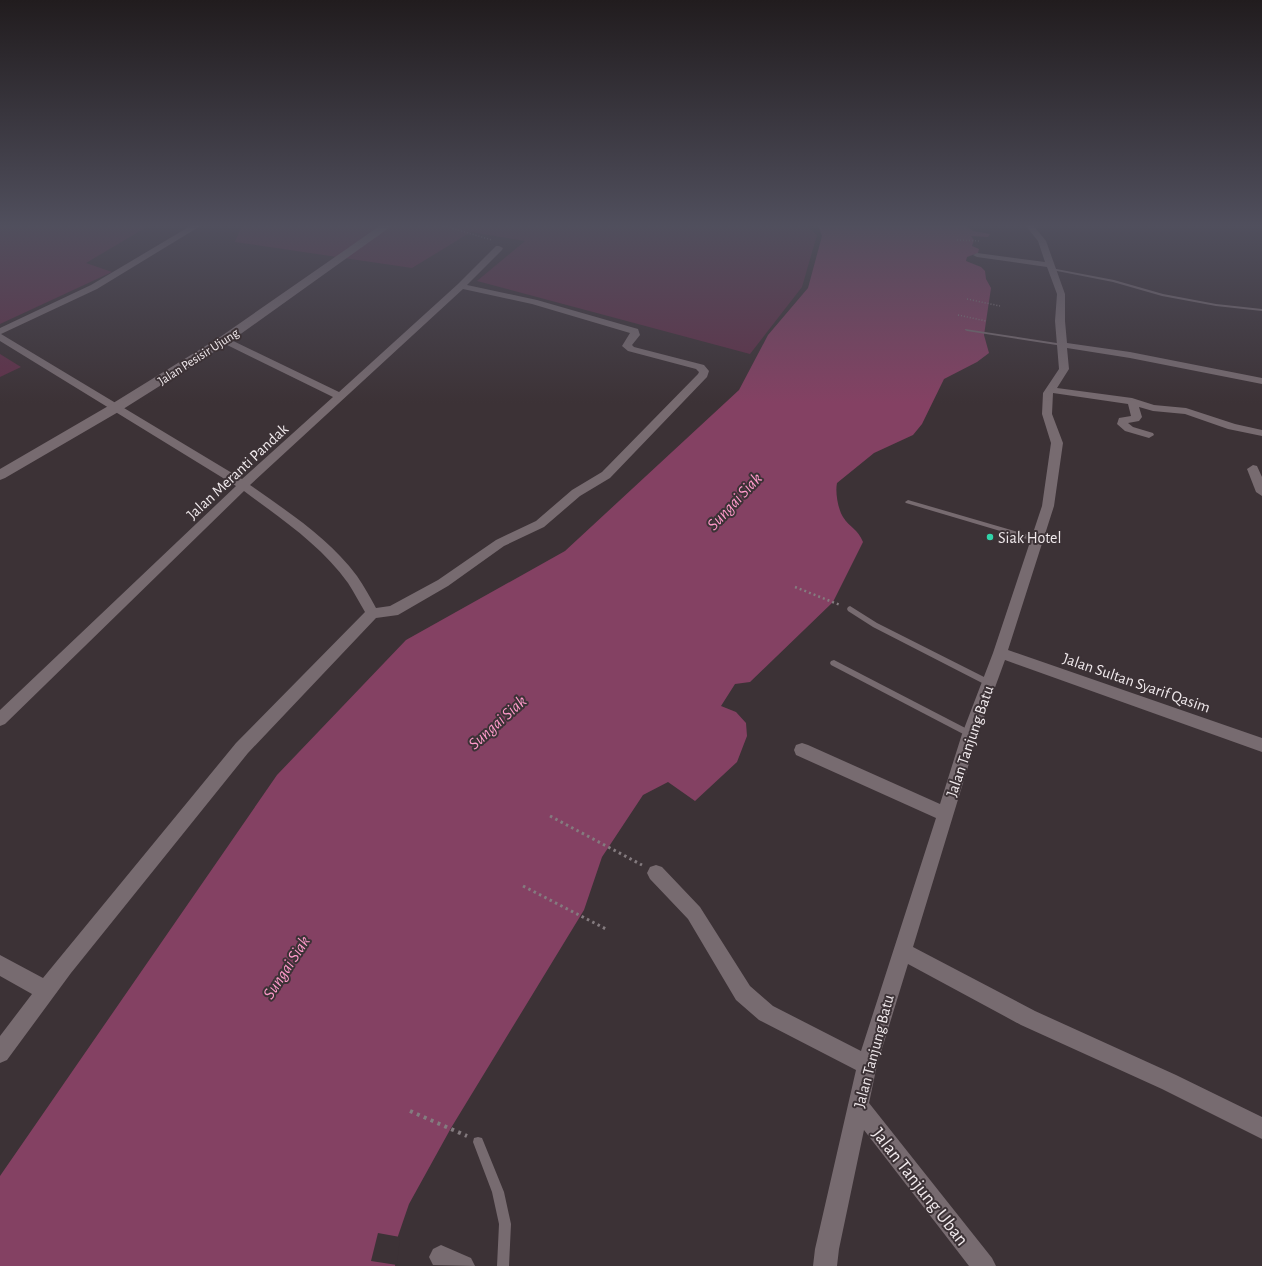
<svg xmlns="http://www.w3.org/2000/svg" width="1262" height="1266" font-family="'Alegreya Sans',sans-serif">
  <rect width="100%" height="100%" fill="#3c3236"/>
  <g fill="#603149">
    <path d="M0 225H150L86 263 112 272 0 324Z"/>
    <path d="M242 225H806L817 235 802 287 750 354 477 281 525 241 471 232 412 268 235 242Z"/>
    <path d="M0 354 21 367 0 377Z"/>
  </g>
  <path fill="#844163" d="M818 225H965L973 231 990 234 988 237 971 236 974 240 972 246 979 249 978 253 967 257 966 261 981 267 985 271 986 279 991 288 984 335 989 353 977 362 944 379 922 424 913 435 874 453 837 483C835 492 838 509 843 517 850 528 858 529 863 542L833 602 750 682 735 684 721 706 736 712 746 723 747 736 737 762 695 801 668 782 643 795 602 857 584 910 451 1128 409 1204 398 1236 395 1266H0V1176L277 775 406 640 565 551 739 390 768 335 808 288 822 236Z"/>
  <path fill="#3c3236" d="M378 1233 400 1237 397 1265 371 1261Z"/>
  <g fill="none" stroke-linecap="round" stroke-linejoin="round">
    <g stroke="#847b7f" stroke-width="1.5" stroke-dasharray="1 2" stroke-linecap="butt">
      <path d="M441 225 492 240"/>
      <path d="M957 240 980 241"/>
      <path d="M967 299 1000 306"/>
      <path d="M958 315 986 321"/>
    </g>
    <path stroke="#847b7f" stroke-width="2.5" stroke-dasharray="2 3" stroke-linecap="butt" d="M795 587 840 605"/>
    <g stroke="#847b7f" stroke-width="3" stroke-dasharray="2.5 3.5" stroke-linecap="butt">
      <path d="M550 816 642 865"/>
      <path d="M523 886 606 929"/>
    </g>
    <path stroke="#847b7f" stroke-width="4" stroke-dasharray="3 4.5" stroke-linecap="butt" d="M410 1111 467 1136"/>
    <g fill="#776b70" fill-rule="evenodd">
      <path d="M1051 268 1114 280 1163 294 1216 304 1262 309V311L1216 306 1162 296 1113 282 1052 270H1051Z"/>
      <path d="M965 329 1063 344 1065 345 1063 346 967 331 965 330Z"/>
      <path d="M908 500 1039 538 1040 540 1037 542 906 503 905 502Z"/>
      <path d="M850 606 877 623 992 681 993 683 992 685H986L873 627 848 611 847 609 848 607Z"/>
      <path d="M834 660 973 732 974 734 973 736 970 737 967 736 831 665 830 663 831 661Z"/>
      <path d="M478 1137 482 1138 504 1192 511 1224 509 1266H497L499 1224 492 1192 473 1142 474 1138Z"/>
    </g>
    <g fill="#776b70" fill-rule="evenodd">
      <path d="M192 225H202L97 289 1 334 242 479 333 397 221 342V338H227L339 392 458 284 496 246H499L503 248 502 250 467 285 537 300 638 329 640 335 632 345 634 347 704 365 709 371 707 377 610 478 580 496 544 527 504 546 448 586 398 615 376 618 248 753 71 973 7 1060 0 1063V1036L32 994 0 976V955L43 978 236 743 365 612C359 602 354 592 348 583 321 545 280 518 244 491L5 724 0 726V710L236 486 0 341V328L91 285ZM463 289 532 304 630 333 622 346 628 351 696 369 699 372 698 374 602 472 572 490 536 521 496 540 438 580 390 606 376 608C370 597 364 586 357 576 329 538 288 512 250 485Z"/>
      <path d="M1025 225H1033L1046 241 1065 294V321L1067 343 1130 352 1262 378V384L1130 358 1067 348 1069 369 1057 388 1132 398 1154 405 1186 408 1235 424 1262 430V436L1228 429 1185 414 1153 411 1139 407 1142 417 1139 421 1128 423 1133 427 1153 433 1154 435 1149 438 1125 431 1117 424 1119 418 1131 416 1128 404 1053 393 1052 414 1063 443 1054 506 1008 650 1262 738V752L1005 660 978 734 913 947 1035 1011 1176 1075 1262 1117V1139L1162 1089 1021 1025 908 964 877 1065 869 1103 992 1258 996 1266H969L864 1130 839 1249 837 1266H813L815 1249 856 1070 759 1020 736 1000 688 919 650 879 647 873 650 867 656 865 662 867 700 907 750 986 773 1006 861 1051 936 818 796 755 794 750 796 745 802 743 808 745 940 804 962 734 993 653 1042 506 1051 443 1042 414 1043 393 1059 369 1055 321 1057 294 1047 267 977 257 973 255 977 253 1045 262 1038 241Z"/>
      <path d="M1253 465 1257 466 1262 477V496L1256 492 1247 469Z"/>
      <path d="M441 1245 471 1258 475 1266 433 1265 429 1257 433 1249Z"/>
    </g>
    <path fill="#776b70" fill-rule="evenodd" d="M381 225H393L228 343 120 411 5 478 0 480V469L110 405 220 337Z"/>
  </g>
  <linearGradient id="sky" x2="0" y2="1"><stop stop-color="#211c1e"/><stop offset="0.56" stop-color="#504f5d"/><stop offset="1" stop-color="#504f5d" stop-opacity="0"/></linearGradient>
  <rect width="1262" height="403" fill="url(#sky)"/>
  <circle fill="#30d4a9" stroke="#3c3236" stroke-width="1.5" cx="990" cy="537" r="4"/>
  <g text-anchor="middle" stroke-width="4" stroke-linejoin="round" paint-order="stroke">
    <g font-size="13" fill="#f0e9ec" stroke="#3c3236">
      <text transform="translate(198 356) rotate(-33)" y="5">Jalan Pesisir Ujung</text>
    </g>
    <g font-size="16" fill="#f0e9ec" stroke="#3c3236">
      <text transform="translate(237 471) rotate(-43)" y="6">Jalan Meranti Pandak</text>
      <text transform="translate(1137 682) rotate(19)" y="6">Jalan Sultan Syarif Qasim</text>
      <text transform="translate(969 741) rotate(-71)" y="6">Jalan Tanjung Batu</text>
      <text transform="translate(873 1051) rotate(-75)" y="6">Jalan Tanjung Batu</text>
    </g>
    <g font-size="16" fill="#f0e9ec" stroke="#3c3236" text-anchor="start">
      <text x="998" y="543">Siak Hotel</text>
    </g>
    <g font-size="17" font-style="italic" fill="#fe9aca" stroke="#3c3236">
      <text transform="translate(734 501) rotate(-47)" y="6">Sungai Siak</text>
      <text transform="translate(497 722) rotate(-42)" y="6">Sungai Siak</text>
      <text transform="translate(286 967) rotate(-57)" y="6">Sungai Siak</text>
    </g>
    <g font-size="19" fill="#f0e9ec" stroke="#3c3236">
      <text transform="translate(921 1186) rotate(52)" y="7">Jalan Tanjung Uban</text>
    </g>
  </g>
</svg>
